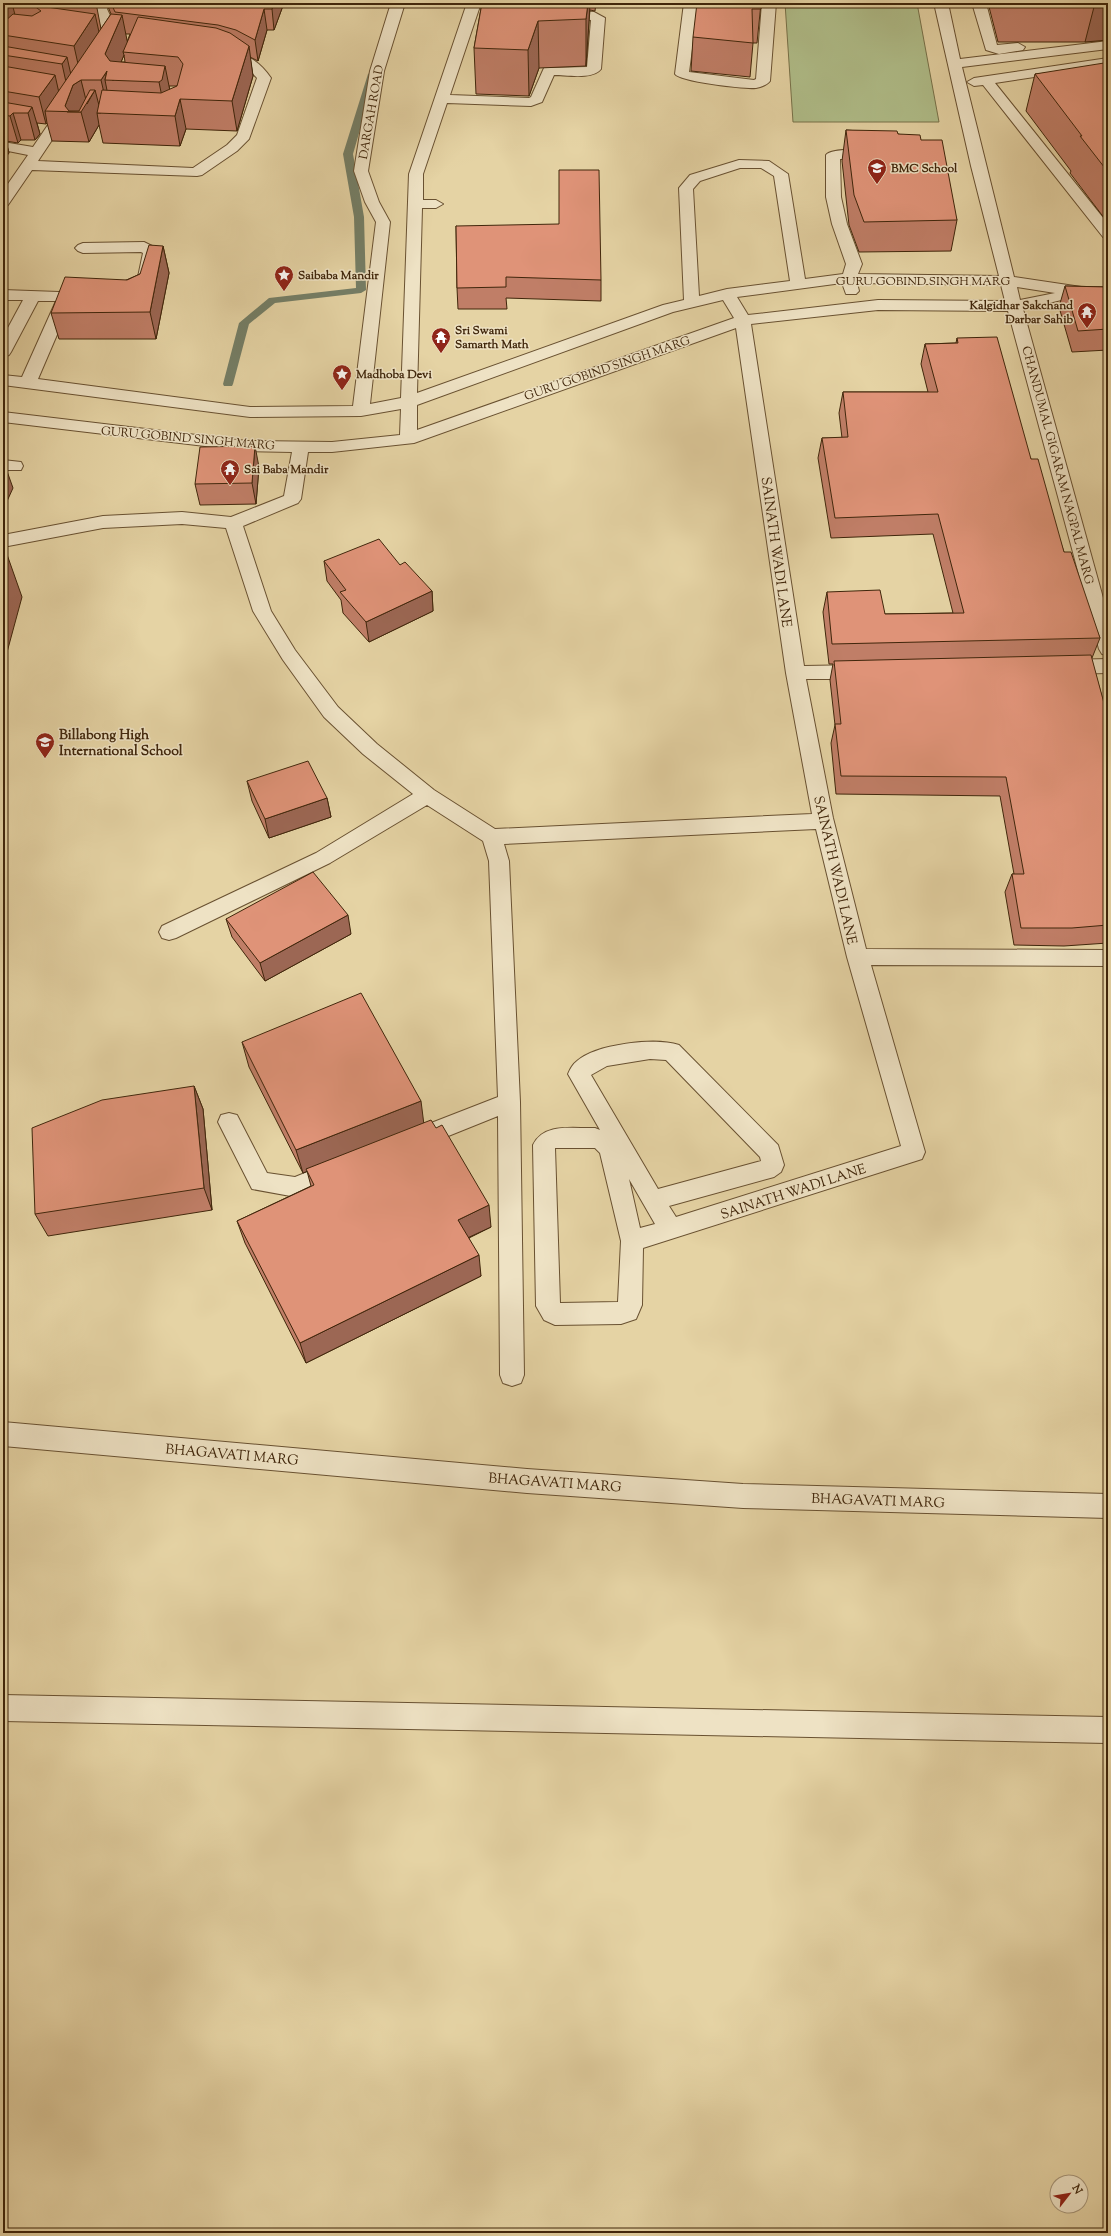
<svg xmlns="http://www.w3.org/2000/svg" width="1111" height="2236" font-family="'Sorts Mill Goudy',serif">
  <rect width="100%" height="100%" fill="#e5d3a4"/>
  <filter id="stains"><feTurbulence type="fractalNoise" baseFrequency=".005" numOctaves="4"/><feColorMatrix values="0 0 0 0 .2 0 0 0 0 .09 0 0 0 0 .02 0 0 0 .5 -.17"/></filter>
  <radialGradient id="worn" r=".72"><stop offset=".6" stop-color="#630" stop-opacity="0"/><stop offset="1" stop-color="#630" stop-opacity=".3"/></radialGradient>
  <path fill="#b0be8a" stroke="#78724a" d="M785 3H917L939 122H793Z"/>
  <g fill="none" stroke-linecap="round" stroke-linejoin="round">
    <path fill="#747e66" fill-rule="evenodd" d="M372 71 376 74 353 154 364 217 366 290 361 293 275 303 249 324 233 384 232 386H224L223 384 239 323 269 298 356 288 354 217 343 154 368 74Z"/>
    <defs>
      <g id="minor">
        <path d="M96 3H110L107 9 120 37 111 51 106 52 99 48 106 37 93 9Z"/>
        <path d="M391 3H405L384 71 368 171 379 202 390 222 370 404 401 398 409 174 467 3H481L450 95 529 98 531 97 544 68 587 67 591 20 561 17 556 11 557 3H571L570 10 594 12 605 18 601 69C593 80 566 75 554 75L542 102 531 106 447 103 423 174V200H436L443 204 436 208H422L417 393 663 305 684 300 679 188 690 175 739 160 769 161 788 174 805 279 843 274 846 264 832 224 826 197V155C830 148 876 148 880 155L873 159H840L841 197 847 224 862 264 858 274 999 276 971 166 934 3H948L960 59 1108 41V49L962 67 1014 277 1108 291V301L1073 295 1070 298 1023 309 1108 616V655L1102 654 1099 649 1008 311 878 310 751 324 804 666 861 665 868 667 870 672 868 677 861 679H806L833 818 866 949 1108 950V966L871 965 925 1152 922 1159 643 1248 642 1305 636 1319 621 1324 555 1325 544 1320 536 1306 533 1145C544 1122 573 1129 595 1128L600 1130 568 1074C570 1069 573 1064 577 1061 596 1044 655 1037 679 1045L778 1145 784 1165 781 1172 774 1177 669 1206 676 1217 901 1146 847 957 816 829 504 844 509 861 520 1102 524 1375 521 1383 512 1386 503 1383 500 1375 498 1116 416 1149 408 1146 405 1139 408 1132 498 1097 489 861 483 841 427 805 330 863 176 938 169 940 162 938 159 932 162 926 316 853 413 794 363 754 324 717 283 660 253 611 226 528 182 524 103 528 3 547V535L103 516 182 512 231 517 284 496 292 452 247 451 3 422V412L247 441 332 442 400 435 401 409 361 416 250 417 3 385V375L22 377 56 301H38L11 352 9 355 3 357V337L23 300H3V290L87 293 92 295 95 298 92 301 71 302 38 379 250 407 353 406 376 222 365 202 354 171 370 71ZM740 168H761L774 176 790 281 727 289 699 296 693 189 700 181ZM842 283 846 294H856L859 291 857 283 1001 285 1005 301 878 300 748 315 737 297ZM1017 287 1055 293 1020 300ZM723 300 734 318 417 430V405L673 312ZM736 328 786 673 812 814 495 829 434 790 377 744 338 707 295 650 271 611 243 526 298 503 301 499 308 452H332L414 443ZM650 1059 666 1060 760 1157 761 1161 658 1189 591 1075 607 1066ZM555 1148H595L600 1153 621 1241 618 1302 560 1303ZM629 1179 655 1224 640 1228Z"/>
        <path d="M684 3H698L689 72 754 80 756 79 762 3H776L770 81C767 85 761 87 756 88 745 89 681 82 675 74Z"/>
        <path d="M972 3H986L997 45 1018 43 1025 47 1023 50 999 54 986 50Z"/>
        <path d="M224 49C245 54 258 59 271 78L249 139 237 151 202 175 197 176 32 170 8 205 3 206V191L28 155 3 150V142L33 147 62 104 67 103 74 107 38 161 193 168 227 145 237 135 257 78 243 63 219 56 217 53Z"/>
        <path d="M1108 58V66L995 83 1108 224V238L1103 237 983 85 974 86 967 82 974 78Z"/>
        <path d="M144 242 154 247 159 253 154 277 151 280H141L138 277 143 253 141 252 83 253 78 251 75 248 78 245 83 243Z"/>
        <path d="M3 460 21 462 23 466 21 470H3Z"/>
        <path d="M1108 659V673L1063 674 1056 672 1054 667 1056 662 1063 660Z"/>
        <path d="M229 1113 237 1115 267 1173 295 1177 337 1160 345 1163 348 1170 345 1177 296 1197 252 1189 218 1122 221 1115Z"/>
        <path d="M3 1422 527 1469 743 1484 1108 1494V1518L743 1508 527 1493 3 1446Z"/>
        <path d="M3 1695 1108 1717V1743L3 1721Z"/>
      </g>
    </defs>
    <use href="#minor" stroke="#695131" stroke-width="2"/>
    <use href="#minor" fill="#eee2c4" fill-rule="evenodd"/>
  </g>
  <circle fill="#96845e" cx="441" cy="345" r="4.5"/>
  <g fill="#c07e67" stroke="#40260b" fill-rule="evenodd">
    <path d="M3 3H96L101 29 111 14 109 9 107 3H284L274 30H267L258 61 250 57 253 76 237 131 186 129 180 146 103 143 99 125 89 142 52 141 47 123 46 124 37 123 40 134 35 140H21L18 143 6 141 9 153 3 160ZM125 34H130L127 42ZM124 55 125 62H121ZM169 86H177L170 90Z"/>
    <path d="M482 3H596L595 11 590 10 589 21 586 66 539 68 529 96 476 94 474 48Z"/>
    <path d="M761 3 757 43H753L750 77 691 71 693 37Z"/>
    <path d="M988 3H1108V40L1085 42H998Z"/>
    <path d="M1108 68V223L1070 173 1071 171 1026 111 1035 74Z"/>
    <path d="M846 130 898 134 921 140 957 220 951 251 859 252 849 225 842 161Z"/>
    <path d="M456 226 601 280V301L506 298 507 309H458L457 288Z"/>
    <path d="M163 246 169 273 156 339H59L51 313 140 274Z"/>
    <path d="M1065 286 1108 287V350L1072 352 1059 307Z"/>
    <path d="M957 338 1031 459 1064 552 1100 638 1092 658H1091L1108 718V943L1064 946 1014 945 1005 892 1012 874H1014L1000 796 836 794 831 743 835 725 830 680 833 664H829L823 612 827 592 885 614 953 613 933 534 831 538 818 458 822 438H842L839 413 843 392H928L921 364 925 344 956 343Z"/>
    <path d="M259 467 256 504 200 505 195 484Z"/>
    <path d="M324 561 400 565 432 591 433 611 369 642 343 613 341 600 327 581Z"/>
    <path d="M247 781 327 798 331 817 269 838 252 801Z"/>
    <path d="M226 919 351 934 265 981 232 937Z"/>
    <path d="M242 1042 424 1123 491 1227 469 1238 481 1276 306 1363 245 1243 237 1221 311 1186 307 1171 303 1173 249 1067Z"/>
    <path d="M194 1086 203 1109 212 1210 48 1236 35 1214Z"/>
  </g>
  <g fill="#9c6754" stroke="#40260b">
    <path d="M12 3 19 31 3 35V5Z"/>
    <path d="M274 3H284L274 30 272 9Z"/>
    <path d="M588 3H590L589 21 586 66V19Z"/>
    <path d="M1095 3H1108V40L1085 42Z"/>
    <path d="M264 9 267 30 258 61 255 40Z"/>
    <path d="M95 14 101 41 80 73 74 46Z"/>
    <path d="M122 15 128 45 123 52 124 55 113 81 105 54Z"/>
    <path d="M538 21 539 68 529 96 528 50Z"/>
    <path d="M249 46 253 76 237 131 232 101Z"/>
    <path d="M67 57 73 84 68 91 62 64Z"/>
    <path d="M165 66 171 96 165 112 159 82Z"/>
    <path d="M107 71 105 80 110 106 108 110 101 80Z"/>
    <path d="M55 75 61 102 45 111 47 123 46 124 39 97Z"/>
    <path d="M81 80 87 104 95 90 101 113H97L99 125 89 142 81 112H67L65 106 73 85Z"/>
    <path d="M180 99 186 129 180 146 175 116Z"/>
    <path d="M32 107 40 134 35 140 28 113Z"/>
    <path d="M13 113 21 140 18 143 10 116Z"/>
    <path d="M3 131 9 153 3 160Z"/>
    <path d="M163 246 169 273 156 339 150 312Z"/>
    <path d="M255 446 259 467 256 504 252 483Z"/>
    <path d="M3 460 13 488 3 510Z"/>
    <path d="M4 546 22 597 3 667V550Z"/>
    <path d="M432 591 433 611 369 642 366 622Z"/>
    <path d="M327 798 331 817 269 838 265 819Z"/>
    <path d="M348 915 351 934 265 981 260 963Z"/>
    <path d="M194 1086 203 1109 212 1210 204 1188Z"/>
    <path d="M421 1101 424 1125 303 1173 296 1150Z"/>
    <path d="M489 1205 491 1227 461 1241 458 1220Z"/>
    <path d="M479 1255 481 1276 306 1363 300 1343Z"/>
  </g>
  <g fill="#df9378" stroke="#40260b">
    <path d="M3 3H14L32 5 12 3 3 5Z"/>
    <path d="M111 3H274L272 9H264L255 40 236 30 218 25 115 12Z"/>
    <path d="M482 3H588L586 19 538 21 528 50 474 48Z"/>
    <path d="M697 3H761V9H752L753 43 693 37Z"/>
    <path d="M33 5 95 14 74 46 3 35V23L13 14 32 16 41 11Z"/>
    <path d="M111 14 122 15 105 54 110 61 165 66 162 80 159 82 105 80 107 71 101 80H81L73 85 65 106 69 111H79L90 90H95L81 112 45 111Z"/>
    <path d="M138 17 216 28 230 33 249 46 232 101 180 99 175 116 97 113 102 90 161 93 177 86 183 64 178 57 123 52Z"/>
    <path d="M3 46 67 57 62 64 3 55Z"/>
    <path d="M1104 63 1108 68V172L1080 136H1082L1035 74Z"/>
    <path d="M3 66 55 75 39 97 3 91Z"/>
    <path d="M3 102 32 107 28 113H13L10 116 3 115Z"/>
    <path d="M846 130 897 131 898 134 920 135 921 140H942L957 220 864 222 854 195Z"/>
    <path d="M559 170H599L601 280 506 277V287L457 288 456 226 559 224Z"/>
    <path d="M149 245 163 246 150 312 51 313 65 277 127 280 140 274Z"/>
    <path d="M1065 286 1108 287V329L1078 331Z"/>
    <path d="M997 337 1031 459H1038L1064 552H1071L1100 638 832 644 827 592 880 590 885 614 964 613 938 514 835 518 822 438 848 437 843 392H938L925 344 958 343 957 338Z"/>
    <path d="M255 446 252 483 195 484 200 447Z"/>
    <path d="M379 539 400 565 405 562 432 591 366 622 340 592 346 590 324 561Z"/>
    <path d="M1091 655 1108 718V925L1072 928H1021L1012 874H1024L1006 777 841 776 835 724H841L834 661Z"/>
    <path d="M308 761 327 798 265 819 247 781Z"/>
    <path d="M313 872 348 915 260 963 226 919Z"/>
    <path d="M361 993 421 1101 296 1150 242 1042Z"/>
    <path d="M194 1086 204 1188 35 1214 32 1128 102 1100Z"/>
    <path d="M431 1120 436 1128 442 1125 489 1205 458 1220 479 1255 300 1343 237 1221 314 1185 306 1169Z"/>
  </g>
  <defs>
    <symbol id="school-pin" viewBox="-11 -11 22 30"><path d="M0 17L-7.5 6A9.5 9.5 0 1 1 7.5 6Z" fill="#8f2418" stroke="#eee2c4"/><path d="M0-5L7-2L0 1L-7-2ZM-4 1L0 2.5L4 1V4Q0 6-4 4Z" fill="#fff"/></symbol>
    <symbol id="sight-pin" viewBox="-11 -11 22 30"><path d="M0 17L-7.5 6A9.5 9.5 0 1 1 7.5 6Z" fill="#8f2418" stroke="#eee2c4"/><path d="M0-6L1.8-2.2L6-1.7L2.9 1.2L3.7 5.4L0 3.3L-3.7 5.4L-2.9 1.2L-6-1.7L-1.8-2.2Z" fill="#fff"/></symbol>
    <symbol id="temple-pin" viewBox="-11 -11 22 30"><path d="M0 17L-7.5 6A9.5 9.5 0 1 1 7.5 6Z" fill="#8f2418" stroke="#eee2c4"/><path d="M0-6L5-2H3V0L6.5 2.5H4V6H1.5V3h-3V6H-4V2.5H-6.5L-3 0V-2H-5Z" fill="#fff"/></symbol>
  </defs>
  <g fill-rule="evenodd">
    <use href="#school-pin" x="866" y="157" width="22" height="30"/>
    <use href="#sight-pin" x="273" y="264" width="22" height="30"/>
    <use href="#temple-pin" x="1076" y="301" width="22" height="30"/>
    <use href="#temple-pin" x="430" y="326" width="22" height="30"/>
    <use href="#sight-pin" x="331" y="363" width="22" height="30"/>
    <use href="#temple-pin" x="219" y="458" width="22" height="30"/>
    <use href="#school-pin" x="34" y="731" width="22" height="30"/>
  </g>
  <g text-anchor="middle" stroke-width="3" stroke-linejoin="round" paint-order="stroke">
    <g font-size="12" fill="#40260b" stroke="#eee2c4">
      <text transform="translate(371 112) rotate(-80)" y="4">DARGAH ROAD</text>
      <text x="923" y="285">GURU GOBIND SINGH MARG</text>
      <text transform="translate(607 368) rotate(-19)" y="4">GURU GOBIND SINGH MARG</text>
      <text transform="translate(188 438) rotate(5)" y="4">GURU GOBIND SINGH MARG</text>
      <text transform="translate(1058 465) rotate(75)" y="4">CHANDUMAL GIGARAM NAGPAL MARG</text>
    </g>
    <g font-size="12" font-weight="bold" fill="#40260b" stroke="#eee2c4" text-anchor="start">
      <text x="891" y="172">BMC School</text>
      <text x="298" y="279">Saibaba Mandir</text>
      <text x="1073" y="309" text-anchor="end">Kalgidhar Sakchand<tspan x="1073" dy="14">Darbar Sahib</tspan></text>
      <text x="455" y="334">Sri Swami<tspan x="455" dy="14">Samarth Math</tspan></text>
      <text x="356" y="378">Madhoba Devi</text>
      <text x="244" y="473">Sai Baba Mandir</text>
    </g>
    <g font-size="14" fill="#40260b" stroke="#eee2c4">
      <text transform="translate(777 552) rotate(82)" y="5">SAINATH WADI LANE</text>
      <text transform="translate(836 870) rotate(77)" y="5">SAINATH WADI LANE</text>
      <text transform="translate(793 1191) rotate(-18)" y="5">SAINATH WADI LANE</text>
      <text transform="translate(232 1454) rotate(5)" y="5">BHAGAVATI MARG</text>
      <text transform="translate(555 1482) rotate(4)" y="5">BHAGAVATI MARG</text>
      <text transform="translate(878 1500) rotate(2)" y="5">BHAGAVATI MARG</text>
    </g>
    <g font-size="14" font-weight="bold" fill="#40260b" stroke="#eee2c4" text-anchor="start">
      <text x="59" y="739">Billabong High<tspan x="59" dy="16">International School</tspan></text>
    </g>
  </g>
  <rect width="1111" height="2236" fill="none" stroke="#e5d3a4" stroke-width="16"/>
  <rect x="4" y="4" width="1103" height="2228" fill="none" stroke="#40260b" stroke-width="2"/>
  <rect x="8" y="8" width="1095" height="2220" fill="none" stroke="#40260b"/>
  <g transform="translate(1069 2194) rotate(59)"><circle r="19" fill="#eee2c4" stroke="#a8977a"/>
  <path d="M0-3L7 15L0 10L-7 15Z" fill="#8f2418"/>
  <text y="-6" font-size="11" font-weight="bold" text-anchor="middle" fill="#40260b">N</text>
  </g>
  <rect width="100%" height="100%" filter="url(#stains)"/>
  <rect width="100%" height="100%" fill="url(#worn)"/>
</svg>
